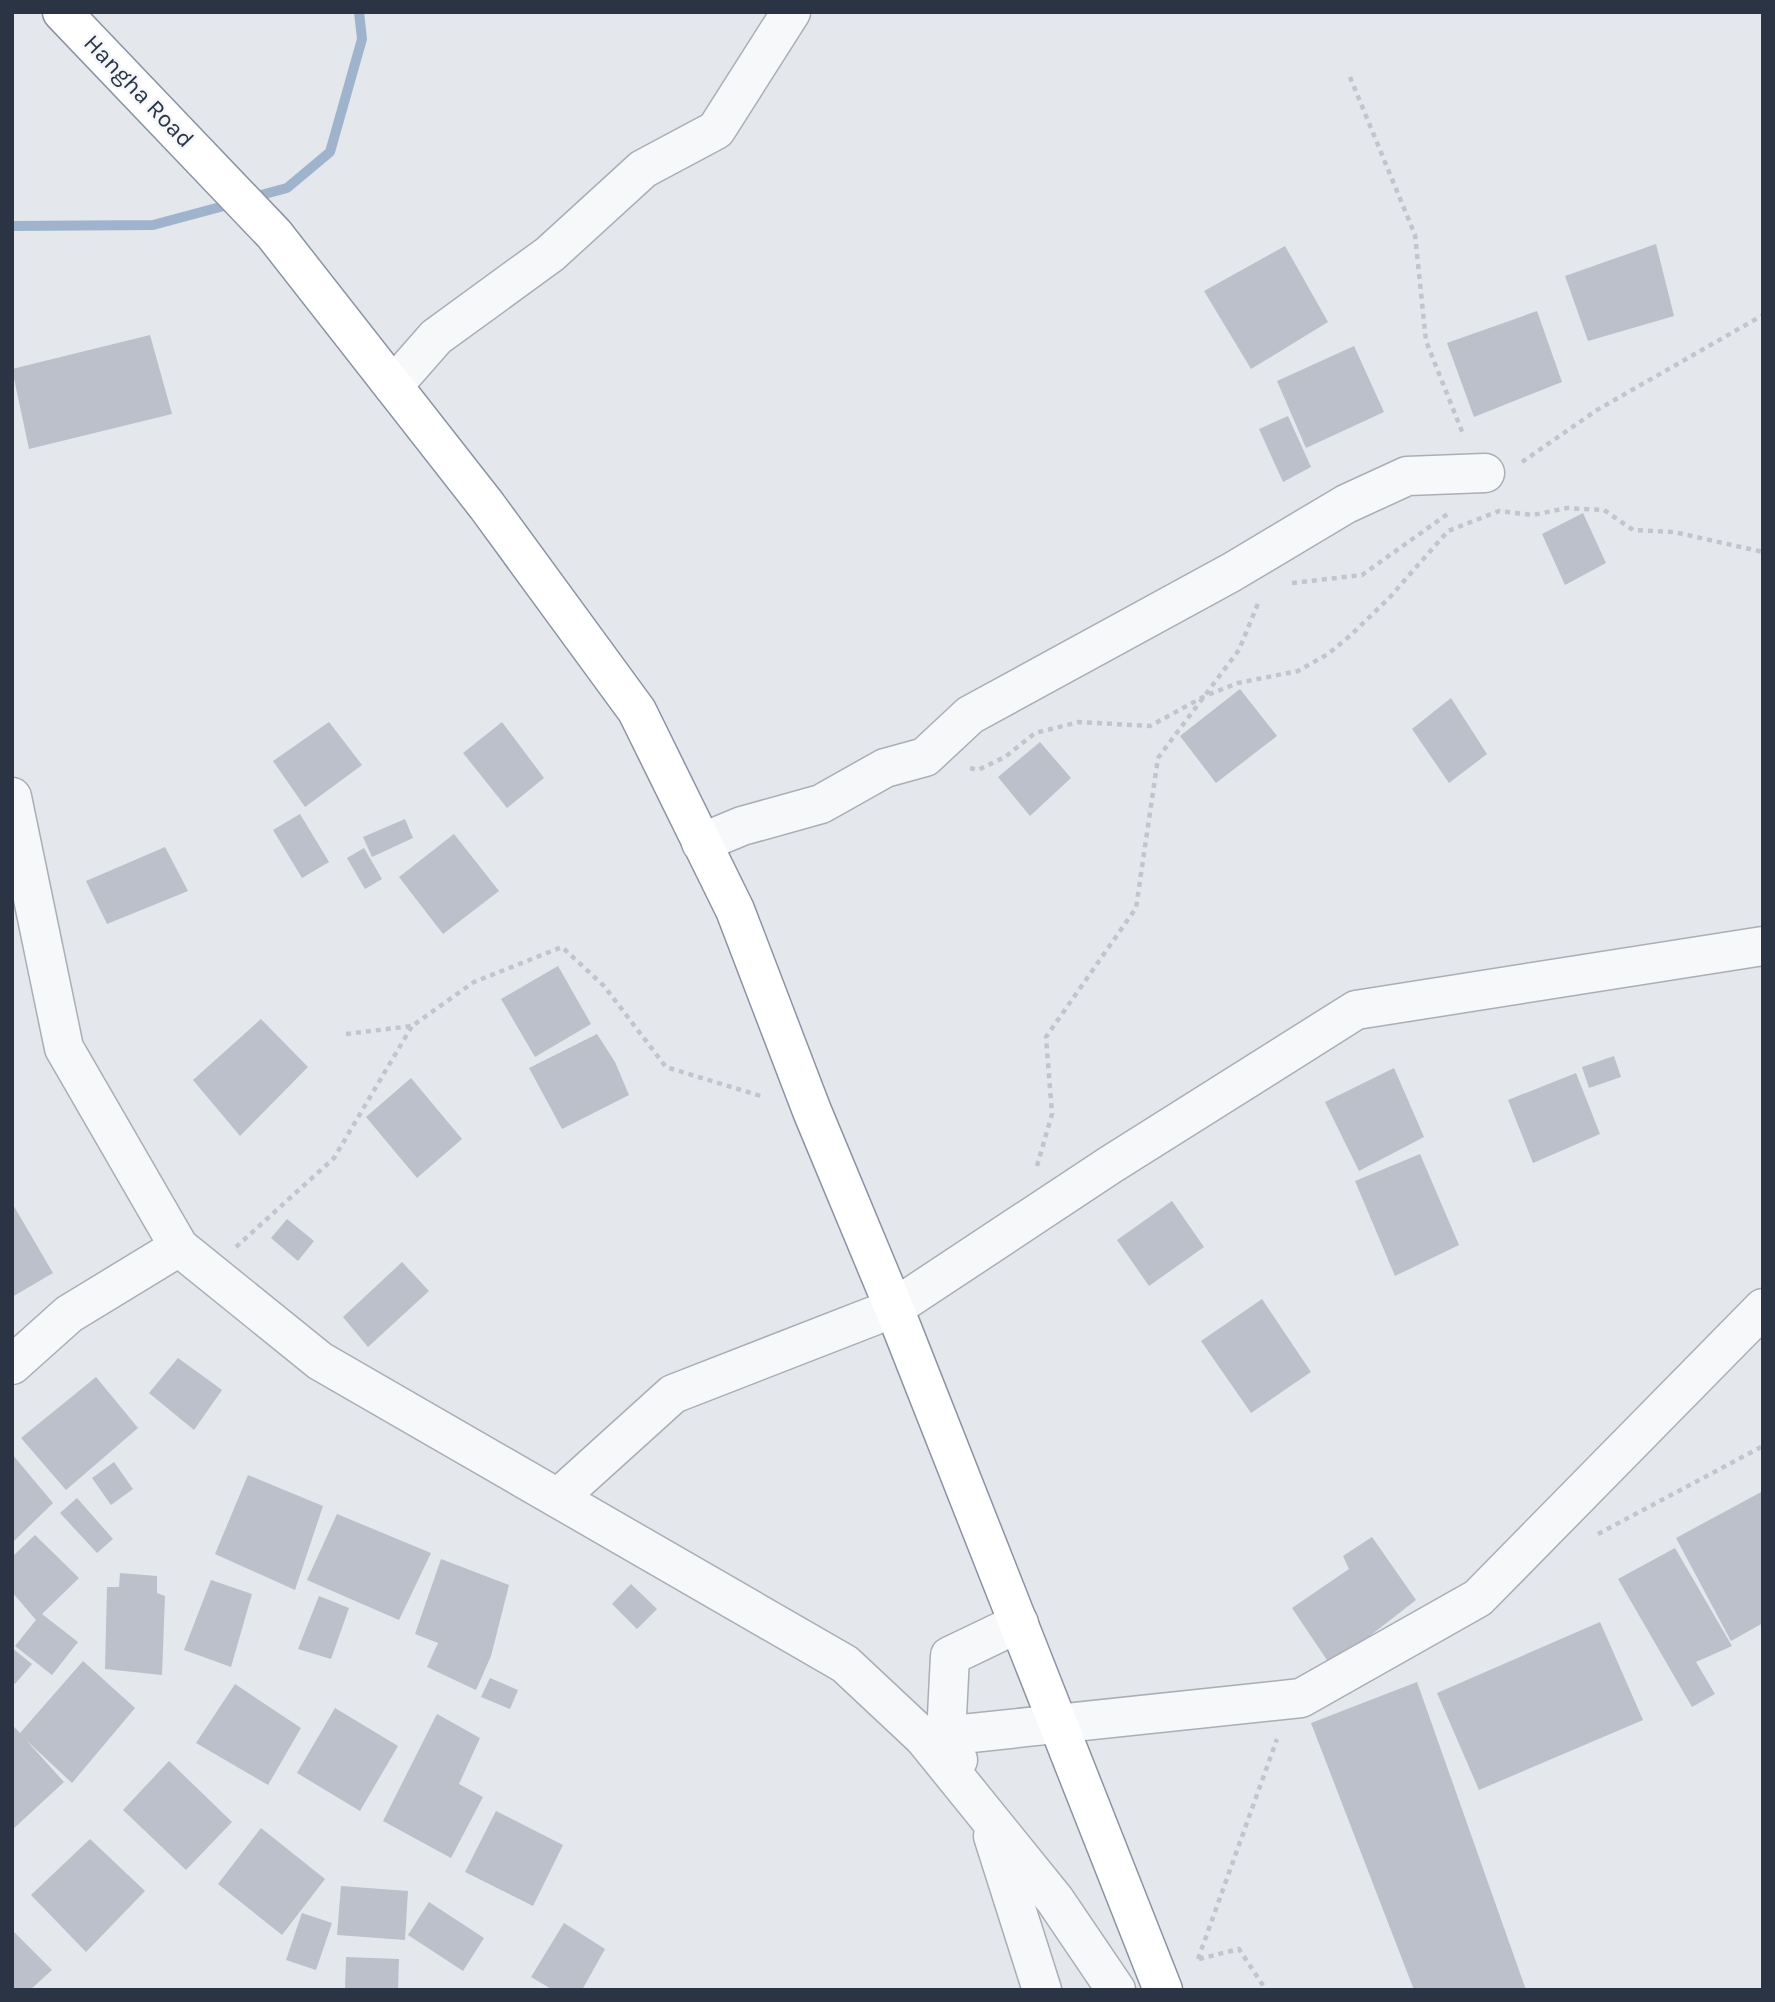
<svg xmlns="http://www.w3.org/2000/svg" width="1775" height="2002" font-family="Karla,sans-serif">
  <rect width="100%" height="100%" fill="#e4e7ec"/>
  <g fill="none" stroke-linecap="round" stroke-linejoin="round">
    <g stroke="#9fb4cc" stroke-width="10">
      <path d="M250 198 287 188 330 152 362 39 359 12"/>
      <path d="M12 226 153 225 235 203"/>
    </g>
  </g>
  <g fill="#bbc0ca">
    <path d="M1656 244 1674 316 1588 341 1565 276Z"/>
    <path d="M1285 246 1328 322 1251 369 1204 291Z"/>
    <path d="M1537 311 1562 382 1474 417 1447 343Z"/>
    <path d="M150 335 172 414 29 449 12 369Z"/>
    <path d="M1354 346 1384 412 1306 448 1277 381Z"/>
    <path d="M1288 416 1311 467 1283 482 1259 429Z"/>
    <path d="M1583 513 1606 563 1565 585 1542 534Z"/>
    <path d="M1240 689 1277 736 1216 783 1180 736Z"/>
    <path d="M1451 698 1487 754 1449 783 1412 729Z"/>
    <path d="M329 722 362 765 305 807 273 761Z"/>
    <path d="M502 722 544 778 507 808 463 753Z"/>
    <path d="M1040 742 1071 778 1030 816 998 777Z"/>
    <path d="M300 814 329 862 302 878 273 830Z"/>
    <path d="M405 819 413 838 372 857 363 837Z"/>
    <path d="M454 834 499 891 443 934 399 877Z"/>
    <path d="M165 847 188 891 107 924 86 881Z"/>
    <path d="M364 848 382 879 365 889 347 858Z"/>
    <path d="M558 966 591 1024 535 1057 501 999Z"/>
    <path d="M261 1019 308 1067 240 1136 193 1080Z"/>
    <path d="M597 1034 615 1062 629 1095 562 1129 529 1068Z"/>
    <path d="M1614 1056 1621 1077 1589 1088 1582 1067Z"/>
    <path d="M1394 1068 1424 1137 1359 1171 1325 1102Z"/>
    <path d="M1576 1073 1600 1134 1533 1163 1508 1100Z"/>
    <path d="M411 1078 462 1139 417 1178 366 1117Z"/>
    <path d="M1420 1154 1459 1245 1395 1276 1355 1181Z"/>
    <path d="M1172 1201 1204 1247 1149 1286 1117 1240Z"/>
    <path d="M12 1203 53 1273 12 1297Z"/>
    <path d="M287 1219 314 1241 298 1261 271 1238Z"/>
    <path d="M402 1262 429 1291 368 1347 343 1317Z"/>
    <path d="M1262 1299 1311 1372 1251 1413 1201 1341Z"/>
    <path d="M178 1358 222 1390 194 1430 149 1393Z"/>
    <path d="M96 1377 138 1428 66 1490 21 1438Z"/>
    <path d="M12 1454 53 1503 12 1543Z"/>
    <path d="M114 1462 133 1489 111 1505 92 1478Z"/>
    <path d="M248 1475 323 1506 295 1590 215 1554Z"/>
    <path d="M1763 1491V1623L1731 1641 1676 1538Z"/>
    <path d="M77 1498 113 1539 97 1553 60 1513Z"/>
    <path d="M337 1514 431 1553 399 1620 307 1580Z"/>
    <path d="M35 1535 79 1578 42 1614 78 1642 52 1675 15 1646 36 1620 12 1592V1557Z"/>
    <path d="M1372 1537 1416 1600 1331 1666 1292 1608 1349 1569 1343 1556Z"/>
    <path d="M1675 1548 1732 1646 1696 1662 1715 1694 1692 1707 1618 1579Z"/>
    <path d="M441 1559 509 1585 491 1656 476 1690 427 1667 438 1643 415 1634Z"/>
    <path d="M120 1573 157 1576V1593L165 1596 162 1675 105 1669 107 1587H119Z"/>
    <path d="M211 1580 252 1594 231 1667 184 1650Z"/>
    <path d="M631 1584 657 1609 637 1629 612 1604Z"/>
    <path d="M319 1596 349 1608 331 1659 298 1649Z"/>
    <path d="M1600 1622 1643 1720 1479 1790 1437 1693Z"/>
    <path d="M12 1648 32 1664 15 1684 12 1681Z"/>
    <path d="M83 1661 135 1708 72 1783 26 1740 64 1782 12 1830V1725L20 1733Z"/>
    <path d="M490 1678 518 1690 510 1709 481 1697Z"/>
    <path d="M1417 1682 1526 1990H1414L1311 1723Z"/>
    <path d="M235 1684 301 1728 268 1785 196 1743Z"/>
    <path d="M335 1708 398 1746 360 1811 297 1773Z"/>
    <path d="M437 1714 480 1738 459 1784 483 1797 451 1858 383 1821Z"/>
    <path d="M169 1761 232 1822 186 1870 123 1810Z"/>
    <path d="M496 1811 563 1845 533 1906 465 1872Z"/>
    <path d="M261 1828 325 1879 282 1935 218 1884Z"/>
    <path d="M90 1839 145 1891 86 1952 31 1895Z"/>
    <path d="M341 1886 408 1891 405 1940 337 1935Z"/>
    <path d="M429 1902 484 1938 463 1971 408 1935Z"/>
    <path d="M302 1913 332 1923 316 1970 286 1960Z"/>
    <path d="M564 1923 605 1949 582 1990H553L531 1977Z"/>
    <path d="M12 1930 52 1970 30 1990H12Z"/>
    <path d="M346 1957 399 1959 398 1990H345Z"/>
  </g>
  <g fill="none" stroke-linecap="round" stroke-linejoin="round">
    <defs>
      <g id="minor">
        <path d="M393 386 436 337 550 254 643 169 716 130 791 12"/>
        <path d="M12 797 64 1048 179 1247 320 1361 845 1664 924 1738 1055 1900 1116 1990"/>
        <path d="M701 843 742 826 821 804 885 768 925 757 970 715 1232 572 1346 504 1407 476 1485 473"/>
        <path d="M12 1365 69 1314 179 1247"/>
        <path d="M558 1498 673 1394 894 1308 1110 1165 1356 1010 1763 946"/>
        <path d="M924 1738 1301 1698 1478 1598 1763 1308"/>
        <path d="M958 1760 946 1736 950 1656 1019 1623"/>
        <path d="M993 1836 1042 1990"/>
      </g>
      <path id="highway" d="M62 12 274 234 487 506 637 711 735 910 812 1111 894 1308 1163 1990"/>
    </defs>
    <use href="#minor" stroke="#a9aeb7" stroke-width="41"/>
    <use href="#highway" stroke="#8b94a3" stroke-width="41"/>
    <g stroke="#c2c5cb" stroke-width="4.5" stroke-dasharray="5 5" stroke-linecap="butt">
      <path d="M1350 77 1415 235 1426 341 1463 434"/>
      <path d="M1522 462 1597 410 1763 315"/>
      <path d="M1292 583 1362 575 1449 513"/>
      <path d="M970 768 978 770 1005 757 1035 733 1079 722 1150 726 1205 696 1238 683 1298 671 1328 654 1351 635 1390 597 1448 531 1499 511 1533 515 1567 508 1604 510 1633 530 1674 532 1763 552"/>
      <path d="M346 1034 412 1026 474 982 562 947 604 986 666 1067 764 1097"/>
      <path d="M1037 1166 1052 1114 1046 1037 1136 908 1158 758 1239 650 1259 601"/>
      <path d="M236 1247 334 1158 412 1026"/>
      <path d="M1598 1534 1763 1446"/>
      <path d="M1198 1959 1277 1739"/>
      <path d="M1199 1959 1239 1949 1266 1990"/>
    </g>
    <use href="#minor" stroke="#f7f8fa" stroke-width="38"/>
    <use href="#highway" stroke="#fff" stroke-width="38"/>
  </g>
  <g text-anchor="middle" stroke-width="5" stroke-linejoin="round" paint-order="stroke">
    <g font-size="24" fill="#2b3445" stroke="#f4f6f9">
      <text transform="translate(139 91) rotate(46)" y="8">Hangha Road</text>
    </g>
  </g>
  <rect width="1775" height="2002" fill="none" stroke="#2b3445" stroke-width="28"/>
</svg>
